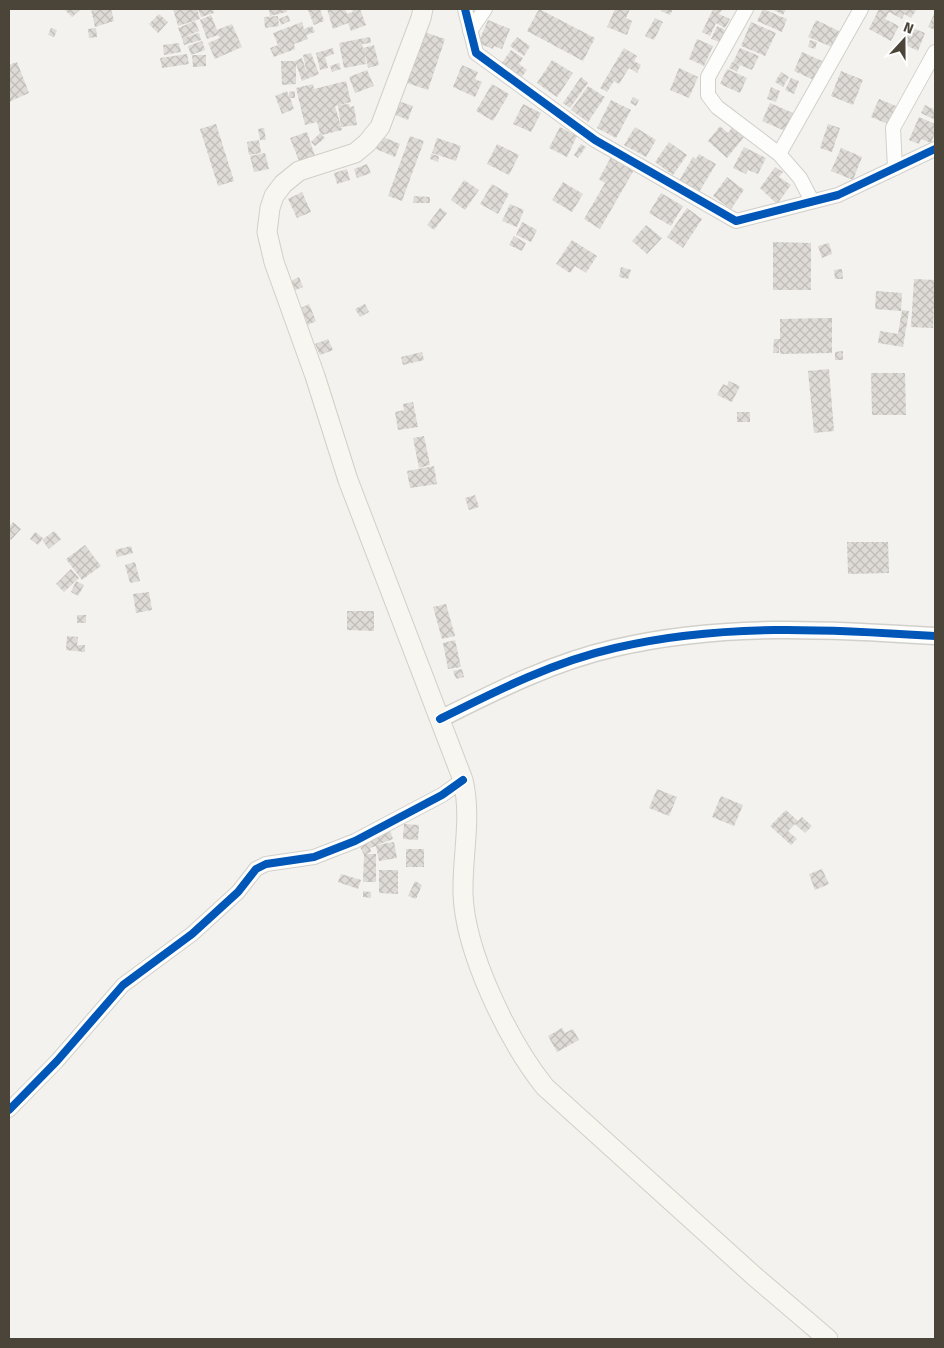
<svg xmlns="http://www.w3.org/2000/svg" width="944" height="1348" viewBox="0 0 944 1348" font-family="'Fira Sans',sans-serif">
	<defs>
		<pattern id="building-cross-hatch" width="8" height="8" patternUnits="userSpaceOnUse" patternTransform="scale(1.25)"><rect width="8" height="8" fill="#dedbd6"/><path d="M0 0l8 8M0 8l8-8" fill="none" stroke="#c0bdb8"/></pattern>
	</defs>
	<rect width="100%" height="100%" fill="#f4f2ee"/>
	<g fill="url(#building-cross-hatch)">
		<path d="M64 9H81L72 17Z"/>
		<path d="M91 9H111L114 21 95 27Z"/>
		<path d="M173 9H197L200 19 178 26Z"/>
		<path d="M198 9H213L214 13 201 17Z"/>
		<path d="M269 9H286L287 12 270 16Z"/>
		<path d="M311 9H320L324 21 314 25 308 10Z"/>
		<path d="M327 9H345L347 14 353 12 352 9H360L366 25 351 31 348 23 333 29Z"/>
		<path d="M539 9 595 38 583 61 527 31Z"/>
		<path d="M615 9H630L626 18 632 21 627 35 607 27Z"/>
		<path d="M662 9H673L670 15 661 11Z"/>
		<path d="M713 9 722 10 719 14 730 19 725 28 716 23 710 36 702 32Z"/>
		<path d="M763 9 787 19 782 32 757 21Z"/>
		<path d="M772 9H786L783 15Z"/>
		<path d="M879 9H917L911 18 904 14 902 19 889 12 885 19 899 26 891 41 869 29Z"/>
		<path d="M935 12V30L928 27Z"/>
		<path d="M159 14 168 22 158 33 149 24Z"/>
		<path d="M211 15 217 30 232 24 242 47 215 59 208 43 220 38 218 35 207 39 200 20Z"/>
		<path d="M288 15 290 21 281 25 279 19Z"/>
		<path d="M278 16 279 26 265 28 264 17Z"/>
		<path d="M655 18 663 22 654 40 645 36Z"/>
		<path d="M488 20 510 29 502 49 494 46 493 49 478 43Z"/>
		<path d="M816 20 839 31 832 47 808 37Z"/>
		<path d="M195 21 199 31 182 38 178 28Z"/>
		<path d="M302 22 304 29 312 26 315 32 306 35 308 39 294 44 295 49 274 57 270 48 278 45 273 33Z"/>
		<path d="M751 22 776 33 765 56 741 46Z"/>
		<path d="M717 26 725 30 720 42 711 39Z"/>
		<path d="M908 26 925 33 918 51 901 43Z"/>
		<path d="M51 28 57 30 54 37 48 35Z"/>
		<path d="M96 28 97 37 89 38 88 29Z"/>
		<path d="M424 32 445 39 428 90 407 83Z"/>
		<path d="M199 33 201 40 184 45 182 38Z"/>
		<path d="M370 37 371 43 362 44 363 48 374 45 379 65 368 68 365 53 366 64 344 68 339 43Z"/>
		<path d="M517 37 530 46 524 56 510 46Z"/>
		<path d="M697 39 713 46 704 66 689 59Z"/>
		<path d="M810 40 817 42 815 49 808 47Z"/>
		<path d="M202 41 205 50 191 55 188 46Z"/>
		<path d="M179 43 181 52 164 55 163 45Z"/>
		<path d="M333 48 334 54 325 57 328 68 320 70 316 53Z"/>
		<path d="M624 48 637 56 634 61 641 65 637 73 629 68 619 84 614 81 607 92 600 88Z"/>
		<path d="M740 48 759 56 752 70 733 62Z"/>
		<path d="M511 50 523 58 519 64 527 70 521 78 499 67Z"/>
		<path d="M802 52 822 61 814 80 794 71Z"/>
		<path d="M311 53 319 74 302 81 296 64V84L282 85 281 61H295L302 58 307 73 303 55Z"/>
		<path d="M187 54 189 64 162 68 160 58Z"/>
		<path d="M192 55H206V66L193 67Z"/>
		<path d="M552 60 573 73 557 97 537 83Z"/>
		<path d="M17 62 29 93 9 102V65Z"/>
		<path d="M732 62 740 65 737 72 729 68Z"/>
		<path d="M339 63 341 69 332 72 330 66Z"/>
		<path d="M462 65 478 72 475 79 482 82 475 97 453 87Z"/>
		<path d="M679 68 698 77 689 98 670 90Z"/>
		<path d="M727 69 747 78 740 93 720 84Z"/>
		<path d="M367 70 374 86 355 93 349 77Z"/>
		<path d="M841 71 863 80 853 105 831 96Z"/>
		<path d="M781 72 789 77 783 87 775 82Z"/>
		<path d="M581 77 588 83 570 108 563 103Z"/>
		<path d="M791 78 799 81 794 94 785 90Z"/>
		<path d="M346 81 351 102 335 106 342 130 322 135 325 138 315 146 311 142 320 133 317 122 305 125 296 88 313 84 314 89Z"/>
		<path d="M492 84 509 94 493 121 476 111Z"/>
		<path d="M588 86 605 97 588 122 571 110Z"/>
		<path d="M771 87 780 91 776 102 767 99Z"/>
		<path d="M287 91 289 97V92L295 91V98H290L294 109 282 114 275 96Z"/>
		<path d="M633 97 639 100 636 106 630 103Z"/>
		<path d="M879 99 896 106 888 124 871 117Z"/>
		<path d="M611 100 631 110 616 138 597 128Z"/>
		<path d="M398 101 413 106 408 120 393 114Z"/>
		<path d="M770 103 793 113 785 131 762 121Z"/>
		<path d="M349 104 350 107 354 106 357 125 341 127 338 105Z"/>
		<path d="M523 104 541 113 531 132 513 124Z"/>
		<path d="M925 105 935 110V120L921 113Z"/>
		<path d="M919 117 935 124V133L931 143 921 139 919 144 909 140Z"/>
		<path d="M216 124 234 181 218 186 200 129Z"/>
		<path d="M828 124 840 128 832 152 820 148Z"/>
		<path d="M720 126 728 133 732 128 744 137 727 158 708 141Z"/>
		<path d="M560 127 577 136 567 157 549 148Z"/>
		<path d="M635 127 656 140 646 157 624 145Z"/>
		<path d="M264 128 266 140H260L258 129Z"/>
		<path d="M307 132 315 156 299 161 290 138Z"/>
		<path d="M381 136 400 144 395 157 376 149Z"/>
		<path d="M410 136 424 141 402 201 388 196Z"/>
		<path d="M437 138 461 146 456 161 432 153Z"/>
		<path d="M259 140 261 153 249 155 247 142Z"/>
		<path d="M669 142 687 155 673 175 655 162Z"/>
		<path d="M497 144 519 155 509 175 487 164Z"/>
		<path d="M581 144 586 147 578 158 574 155Z"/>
		<path d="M744 147 766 158 758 174 748 170 746 174 733 168Z"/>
		<path d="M841 148 862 157 853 180 831 171Z"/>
		<path d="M265 153 269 169 254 172 250 156Z"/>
		<path d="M431 154 439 156 438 162 430 159Z"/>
		<path d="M699 154 716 164 699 192 679 181 693 157 696 159Z"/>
		<path d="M611 157 634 170 600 229 584 219 605 183 599 179Z"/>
		<path d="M367 164 371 173 357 178 354 169Z"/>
		<path d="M775 167 783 172 779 177 791 185 777 204 760 188Z"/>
		<path d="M347 169 350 180 337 184 334 173Z"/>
		<path d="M727 177 744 190 731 209 713 196Z"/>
		<path d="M464 180 479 190 465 210 451 200Z"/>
		<path d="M563 182 583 194 572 212 552 200Z"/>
		<path d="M492 184 509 194 498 214 480 204Z"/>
		<path d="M302 192 311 212 297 218 288 199Z"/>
		<path d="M661 193 683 206 671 226 649 213Z"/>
		<path d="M414 196 430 197V203H413Z"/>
		<path d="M510 204 524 210 517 227 502 221Z"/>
		<path d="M440 208 447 213 434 230 427 225Z"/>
		<path d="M687 208 702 219 683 248 667 237Z"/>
		<path d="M522 222 537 230 531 242 516 235Z"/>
		<path d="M646 225 662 238 647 254 632 241Z"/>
		<path d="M514 236 526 243 522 251 509 245Z"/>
		<path d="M572 240 597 256 586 273 575 266 570 273 556 264Z"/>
		<path d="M773 242 811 243V290H773Z"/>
		<path d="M829 243 832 254 822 258 818 246Z"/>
		<path d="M621 267 631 270 628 279 619 277Z"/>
		<path d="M842 269 843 279H835L834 270Z"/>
		<path d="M299 277 303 287 293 291 289 282Z"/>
		<path d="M914 279 935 280 933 328 911 327Z"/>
		<path d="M876 291 902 293 901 311 875 309Z"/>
		<path d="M309 304 316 321 308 325 301 308Z"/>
		<path d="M365 304 369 312 360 317 355 309Z"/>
		<path d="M902 310 909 311 903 347 878 343 880 331 898 334Z"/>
		<path d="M832 318V353L780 354V340L779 353H773L774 339H780V319Z"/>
		<path d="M328 339 333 350 320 355 315 344Z"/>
		<path d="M843 351V360H835V352Z"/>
		<path d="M422 352 424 360 403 365 401 357Z"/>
		<path d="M829 369 834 431 814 433 808 371Z"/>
		<path d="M871 373H905L906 415H872Z"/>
		<path d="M729 381 740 386 732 402 717 395 723 384 727 386Z"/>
		<path d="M413 402 418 427 398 430 395 412 404 410 403 404Z"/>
		<rect x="737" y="412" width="13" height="10"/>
		<path d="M424 436 430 465 419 468 413 438Z"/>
		<path d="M434 466 437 484 410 488 407 471Z"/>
		<path d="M475 495 479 507 469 510 465 498Z"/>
		<path d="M13 522 21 529 11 540 9 537V527Z"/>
		<path d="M54 531 61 539 49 549 42 540Z"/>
		<path d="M35 532 43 538 38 545 30 539Z"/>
		<path d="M847 542H888L889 573 848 574Z"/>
		<path d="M85 545 101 566 82 580 66 559Z"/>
		<path d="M131 546 133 553 117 557 115 550Z"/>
		<path d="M135 562 140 581 130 583 125 565Z"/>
		<path d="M71 569 79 578 64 592 56 584Z"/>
		<path d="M76 581 84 585 78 596 71 592Z"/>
		<path d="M149 592 152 610 136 613 133 594Z"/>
		<path d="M446 604 455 636 442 639 433 607Z"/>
		<path d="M347 611H374V631L347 630Z"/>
		<rect x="77" y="615" width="9" height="8"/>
		<path d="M67 636 78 637 77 645H85V652L66 650Z"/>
		<path d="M455 640 461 667 448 669 443 643Z"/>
		<path d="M462 669 464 677 456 679 453 671Z"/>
		<path d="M657 789 677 797 669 816 649 808Z"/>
		<path d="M721 796 743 805 734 826 712 817Z"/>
		<path d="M786 810 798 821 802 817 812 826 805 833 795 824 788 831 797 839 791 845 770 826Z"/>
		<path d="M404 824 419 825 418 840 403 839Z"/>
		<path d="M390 830 393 839 377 845 394 842 397 858 379 861 376 846 370 848 371 852 366 854H376V882H363L364 855 359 845Z"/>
		<rect x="406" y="849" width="18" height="18"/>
		<path d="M822 869 829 884 815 890 809 874Z"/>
		<path d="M379 870H398V894L379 893Z"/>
		<path d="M341 874 361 880 358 889 338 882Z"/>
		<path d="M415 881 422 885 416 899 408 896Z"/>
		<path d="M363 891 371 892V898L363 897Z"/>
		<path d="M562 1028 565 1033 573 1029 579 1040 557 1052 548 1036Z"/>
	</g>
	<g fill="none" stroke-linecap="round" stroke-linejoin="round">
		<defs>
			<g id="minor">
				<path d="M465 9 476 53 595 140 736 221 838 195 935 149"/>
				<path d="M746 9 708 77V95L717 107 779 154 800 178 812 201"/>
				<path d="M470 31 485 9"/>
				<path d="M779 154 861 9"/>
				<path d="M895 168 893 128 935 52"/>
				<path d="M9 1110 57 1061 123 985 192 934 238 892 256 869 266 864 314 857 355 841 442 795 463 780"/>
			</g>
			<path id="tertiary" d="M440 719C496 691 553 662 615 648 721 623 828 629 935 636"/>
			<path id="secondary" d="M423 9 421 18 380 127 367 143 355 153 299 171 283 184 274 196 270 208 267 232 274 262 315 376 348 480 463 780C472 818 462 855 463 894 465 953 509 1042 545 1087L753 1275 828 1339"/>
		</defs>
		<use href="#minor" stroke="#d2d0cb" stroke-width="16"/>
		<use href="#tertiary" stroke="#d2d0cb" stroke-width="19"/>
		<use href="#secondary" stroke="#d3cfc5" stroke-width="21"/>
		<use href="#minor" stroke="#fdfdfc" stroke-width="14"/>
		<use href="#tertiary" stroke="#fdfdfc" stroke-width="16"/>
		<use href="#secondary" stroke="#f7f6f1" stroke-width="19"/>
		<defs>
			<g id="cycleway">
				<path d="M465 9 476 53 595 140 736 221 838 195 935 149"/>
				<path d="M440 719C496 691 553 662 615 648 721 623 828 629 935 636"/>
				<path d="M9 1110 57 1061 123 985 192 934 238 892 256 869 266 864 314 857 355 841 442 795 463 780"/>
			</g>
		</defs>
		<use href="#cycleway" stroke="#fff" stroke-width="11"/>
		<use href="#cycleway" stroke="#0057b8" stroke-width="8"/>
	</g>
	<rect width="944" height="1348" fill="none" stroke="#4b4439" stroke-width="20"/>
	<g transform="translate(904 40) rotate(21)" stroke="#ffffff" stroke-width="4" paint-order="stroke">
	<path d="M0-4L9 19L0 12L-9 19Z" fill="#4b4439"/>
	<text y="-8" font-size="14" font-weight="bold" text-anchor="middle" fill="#4b4439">N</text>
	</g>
</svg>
